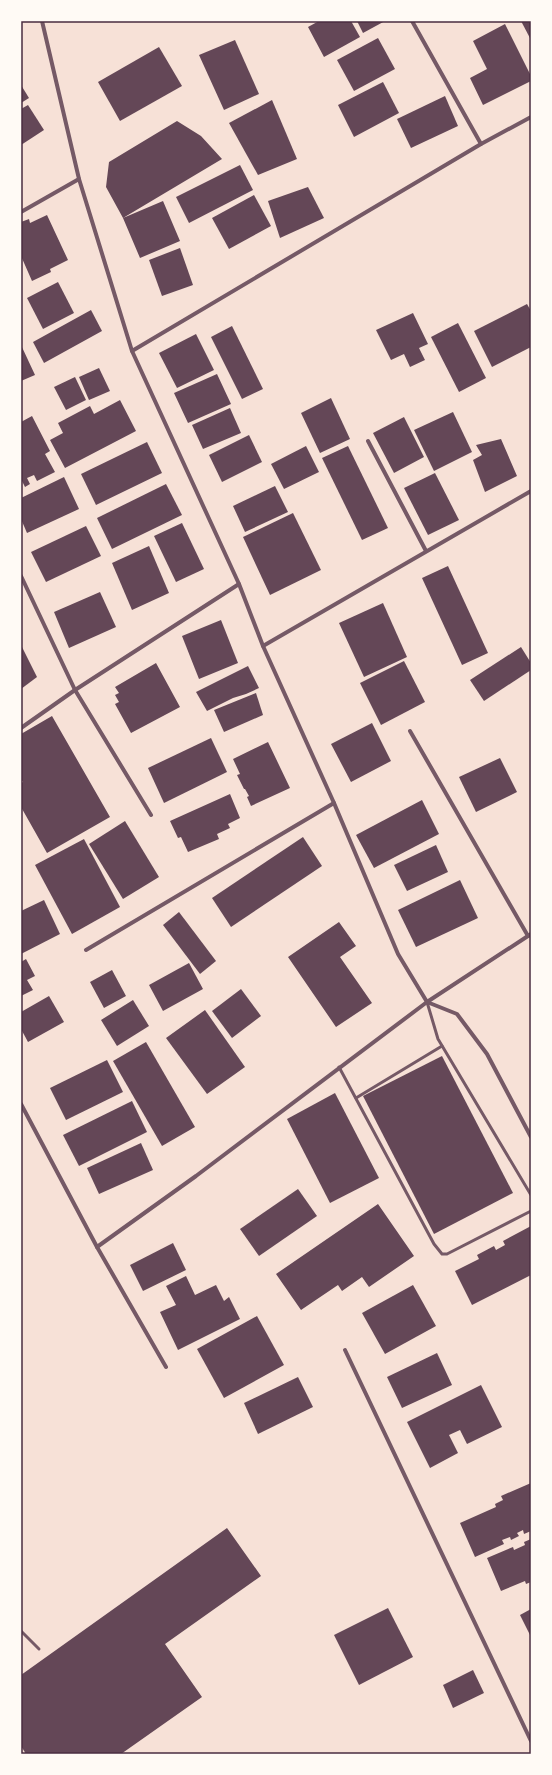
<svg xmlns="http://www.w3.org/2000/svg" width="552" height="1775" viewBox="0 0 552 1775" font-family="Lora,serif">
	<rect width="100%" height="100%" fill="#f7e1d7"/>
	<g fill="#644757">
		<path d="M319 21H351L360 37 324 57 308 27Z"/>
		<path d="M357 21H385L363 33Z"/>
		<path d="M521 21H531V40Z"/>
		<path d="M505 24 531 76V81L483 105 470 78 487 69 473 41Z"/>
		<path d="M378 38 395 69 354 91 337 60Z"/>
		<path d="M235 40 259 94 224 110 199 55Z"/>
		<path d="M159 47 182 86 120 121 98 82Z"/>
		<path d="M383 82 399 113 354 137 338 105Z"/>
		<path d="M21 85 29 98 21 103Z"/>
		<path d="M445 96 458 126 411 148 397 119Z"/>
		<path d="M272 100 297 159 258 175 229 123Z"/>
		<path d="M28 105 44 130 21 145V109Z"/>
		<path d="M177 121 201 136 222 159 123 218 163 201 180 241 140 258 123 218 106 187 109 162Z"/>
		<path d="M240 165 253 190 189 223 176 197Z"/>
		<path d="M308 187 324 218 280 238 268 201Z"/>
		<path d="M254 195 271 226 229 249 212 218Z"/>
		<path d="M47 215 68 260 50 269 51 272 32 281 21 256V222L29 219 30 223Z"/>
		<path d="M180 248 193 285 162 296 149 260Z"/>
		<path d="M58 282 74 313 43 329 27 298Z"/>
		<path d="M527 304 531 311V347L492 367 474 331Z"/>
		<path d="M91 310 102 331 44 363 33 342Z"/>
		<path d="M413 313 428 344 419 348 425 360 410 367 404 354 391 360 376 330Z"/>
		<path d="M458 323 486 378 459 392 431 337Z"/>
		<path d="M232 326 263 389 242 399 211 337Z"/>
		<path d="M196 334 214 370 177 388 159 353Z"/>
		<path d="M21 345 35 375 21 381Z"/>
		<path d="M99 368 110 391 89 400 79 377Z"/>
		<path d="M217 374 231 404 188 423 174 393Z"/>
		<path d="M75 377 86 400 66 410 54 387Z"/>
		<path d="M331 398 350 439 320 453 301 413Z"/>
		<path d="M120 400 136 431 65 468 50 440 63 433 58 423 90 406 94 414Z"/>
		<path d="M230 408 241 433 203 449 192 425Z"/>
		<path d="M453 412 472 452 434 471 414 430Z"/>
		<path d="M32 416 50 451 45 454 55 472 37 481 34 475 27 478 30 484 25 487 21 479V422Z"/>
		<path d="M404 417 424 457 394 473 373 433Z"/>
		<path d="M249 435 262 462 222 482 209 455Z"/>
		<path d="M501 439 517 476 485 492 473 460 482 455 476 445Z"/>
		<path d="M147 442 162 473 96 505 81 474Z"/>
		<path d="M306 446 319 472 284 489 271 464Z"/>
		<path d="M348 446 388 528 362 540 322 458Z"/>
		<path d="M435 473 459 520 428 535 404 488Z"/>
		<path d="M64 477 79 509 27 533 21 519V498Z"/>
		<path d="M166 484 182 515 112 549 97 518Z"/>
		<path d="M275 486 288 512 245 532 233 506Z"/>
		<path d="M293 513 321 570 270 595 243 537Z"/>
		<path d="M182 523 204 569 176 582 154 536Z"/>
		<path d="M86 526 101 556 46 582 31 552Z"/>
		<path d="M149 546 169 593 132 610 112 563Z"/>
		<path d="M448 566 488 653 462 665 422 578Z"/>
		<path d="M100 592 116 627 69 648 54 612Z"/>
		<path d="M383 603 407 657 364 677 339 623Z"/>
		<path d="M221 620 238 663 199 679 182 636Z"/>
		<path d="M21 645 37 677 21 689Z"/>
		<path d="M521 647 531 663V670L484 701 470 680Z"/>
		<path d="M404 661 425 702 381 725 360 683Z"/>
		<path d="M156 663 180 707 131 733 115 704 119 702 115 695 119 693 115 687Z"/>
		<path d="M248 666 259 688 246 694 233 698 207 711 196 692Z"/>
		<path d="M256 693 263 715 224 732 214 710Z"/>
		<path d="M52 716 110 817 47 853 21 807V783L23 782 21 779V734Z"/>
		<path d="M372 723 391 761 351 782 331 744Z"/>
		<path d="M211 738 227 772 164 803 148 768Z"/>
		<path d="M268 742 290 788 251 806 247 797 249 796 245 789H244L237 775 240 774 233 759Z"/>
		<path d="M500 758 517 792 476 812 459 777Z"/>
		<path d="M230 794 240 818 228 824 230 828 217 834 219 839 188 852 181 837 178 838 170 821Z"/>
		<path d="M422 800 439 834 374 868 356 835Z"/>
		<path d="M125 821 159 877 123 899 89 844Z"/>
		<path d="M303 837 322 866 231 927 212 898Z"/>
		<path d="M84 839 120 907 72 934 35 865Z"/>
		<path d="M436 845 448 872 407 891 394 865Z"/>
		<path d="M460 880 478 918 416 947 398 910Z"/>
		<path d="M44 900 60 934 21 954V911Z"/>
		<path d="M179 912 216 961 200 974 163 925Z"/>
		<path d="M339 922 356 946 340 957 372 1003 336 1027 288 957Z"/>
		<path d="M26 959 35 976 27 980 33 990 21 996V962Z"/>
		<path d="M189 963 203 989 163 1011 149 985Z"/>
		<path d="M112 970 126 996 104 1008 90 982Z"/>
		<path d="M241 989 261 1016 232 1038 212 1011Z"/>
		<path d="M49 996 64 1022 28 1042 21 1029V1012Z"/>
		<path d="M133 1000 149 1026 117 1046 101 1020Z"/>
		<path d="M205 1010 245 1067 207 1094 166 1038Z"/>
		<path d="M146 1042 195 1127 162 1146 113 1061Z"/>
		<path d="M442 1056 513 1193 434 1234 363 1096Z"/>
		<path d="M107 1060 123 1092 66 1120 50 1088Z"/>
		<path d="M335 1093 379 1178 330 1203 287 1119Z"/>
		<path d="M132 1101 147 1132 79 1166 63 1135Z"/>
		<path d="M141 1143 153 1170 99 1194 87 1168Z"/>
		<path d="M298 1189 317 1216 259 1256 240 1229Z"/>
		<path d="M378 1204 414 1256 369 1287 362 1277 342 1291 338 1285 301 1310 276 1274Z"/>
		<path d="M531 1226V1275L472 1305 455 1271 479 1259 477 1255 494 1246 496 1250 505 1245 503 1241Z"/>
		<path d="M173 1243 186 1270 143 1291 130 1265Z"/>
		<path d="M186 1276 195 1295 216 1285 224 1301 229 1297 240 1319 178 1350 160 1312 176 1305 166 1286Z"/>
		<path d="M413 1285 436 1326 385 1354 362 1313Z"/>
		<path d="M257 1316 284 1365 224 1398 197 1349Z"/>
		<path d="M437 1353 452 1385 402 1408 387 1377Z"/>
		<path d="M298 1377 313 1407 258 1434 244 1403Z"/>
		<path d="M481 1385 502 1427 467 1444 460 1430 449 1435 458 1453 430 1468 407 1422Z"/>
		<path d="M531 1483V1531L524 1534 523 1530 517 1533 519 1536 511 1540 510 1537 502 1540 504 1544 475 1557 460 1523 496 1507 495 1504 503 1500 501 1496Z"/>
		<path d="M227 1528 261 1576 165 1644 202 1697 121 1754H26L21 1746V1675Z"/>
		<path d="M531 1539V1582L526 1584 525 1581 501 1591 487 1558 513 1547 514 1550 525 1545 524 1542Z"/>
		<path d="M388 1608 413 1657 359 1685 334 1635Z"/>
		<path d="M531 1609V1637L520 1615Z"/>
		<path d="M473 1670 484 1693 453 1708 443 1685Z"/>
	</g>
	<g fill="none" stroke-linecap="round" stroke-linejoin="round">
		<g stroke="#755966" stroke-width="3">
			<path d="M427 1002 438 1039 531 1195"/>
			<path d="M339 1067 434 1244 442 1254H447L531 1211"/>
			<path d="M356 1098 442 1046"/>
			<path d="M21 1631 39 1649"/>
		</g>
		<g stroke="#755966" stroke-width="4">
			<path d="M42 21 79 179 132 351 239 584 263 646 334 803 398 954 427 1002 457 1014 487 1054 531 1137"/>
			<path d="M412 21 481 144"/>
			<path d="M21 212 79 179"/>
			<path d="M132 351 481 144 531 117"/>
			<path d="M368 441 426 551"/>
			<path d="M21 576 75 690 151 815"/>
			<path d="M263 646 531 491"/>
			<path d="M21 728 75 690 239 584"/>
			<path d="M410 731 528 936"/>
			<path d="M86 950 334 803"/>
			<path d="M21 1104 97 1247 166 1367"/>
			<path d="M97 1247 196 1176 427 1002 531 934"/>
			<path d="M345 1350 531 1741"/>
		</g>
	</g>
	<rect width="552" height="1775" fill="none" stroke="#fffaf5" stroke-width="44"/>
	<rect x="22" y="22" width="508" height="1731" fill="none" stroke="#4a2c40" stroke-width="1.5"/>
</svg>
